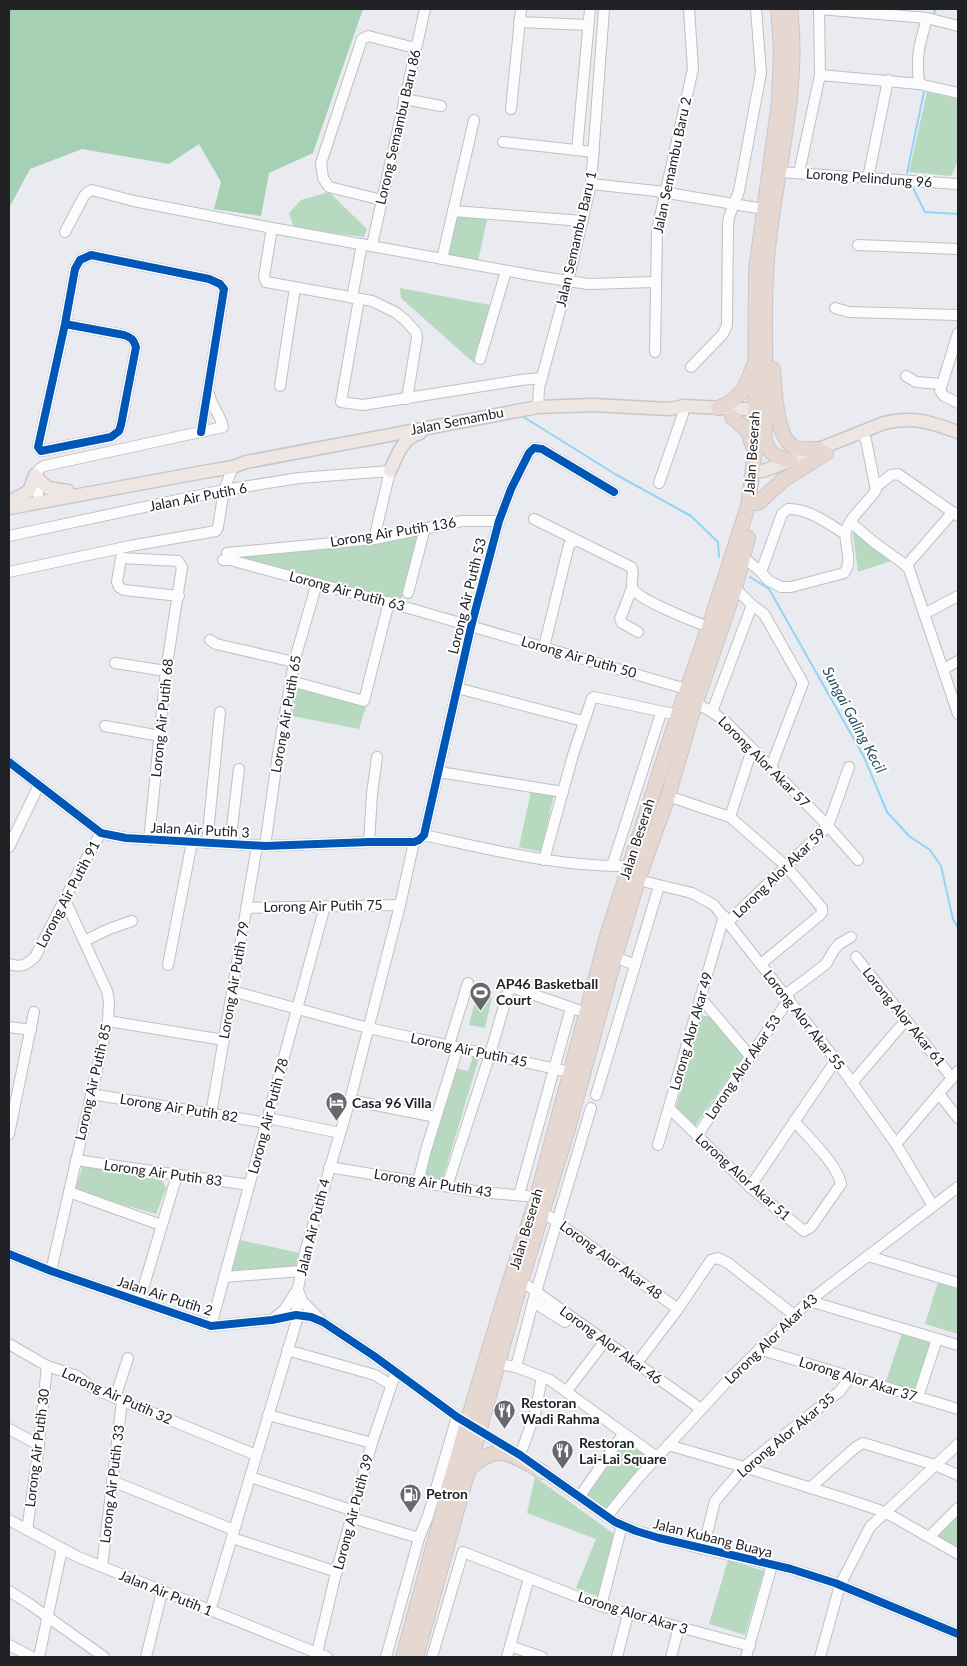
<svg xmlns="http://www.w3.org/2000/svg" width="967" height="1666" viewBox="0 0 967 1666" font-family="Lato,sans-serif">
	<rect width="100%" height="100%" fill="#eaebf1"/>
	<g fill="#b6d9c0">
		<path d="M927 92 958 99V161L951 176 909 172Z"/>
		<path d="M329 192 367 229 364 237 294 228 289 213 301 200Z"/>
		<path d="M455 213 487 220 478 261 445 255Z"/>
		<path d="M400 288 490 305 474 363 401 298Z"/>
		<path d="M852 527 891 561 858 572Z"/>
		<path d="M419 536 401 600 226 557 225 555Z"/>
		<path d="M296 685 366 706 359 729 292 716Z"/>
		<path d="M531 791 554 795 541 852 519 847Z"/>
		<path d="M477 993 492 997 485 1028 469 1025Z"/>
		<path d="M700 1016H710L743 1057 695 1126 676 1107Z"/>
		<path d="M473 1056 479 1058 442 1181 422 1175 455 1068 468 1071Z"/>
		<path d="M83 1165 162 1180 166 1188 156 1214 75 1191Z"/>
		<path d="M240 1240 299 1253 296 1266 230 1272Z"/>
		<path d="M939 1279 958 1285V1334L925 1324Z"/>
		<path d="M902 1333 940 1346 924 1394 886 1381Z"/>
		<path d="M626 1441 648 1456 608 1511 587 1496Z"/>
		<path d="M535 1477 617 1536 601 1598 576 1588 596 1539 527 1513Z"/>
		<path d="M958 1507V1548L932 1533Z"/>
		<path d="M728 1560 764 1571 745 1635 709 1624Z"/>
	</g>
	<path fill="#a6d0b3" d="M9 9H363L313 153 269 173 261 216 214 209 221 182 199 144 169 164 82 149 30 169 9 208Z"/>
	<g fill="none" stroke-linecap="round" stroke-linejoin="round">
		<g stroke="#90d6f4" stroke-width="2">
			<path d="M934 14 935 9"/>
			<path d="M907 173 924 92"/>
			<path d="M912 186 925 212 958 214"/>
			<path d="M522 416 615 474 691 516 718 542 719 557"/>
			<path d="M750 577 769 589 864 757 887 812 909 836 930 850 941 866 953 919 958 928"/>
		</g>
		<defs>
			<g id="minor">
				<path d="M819 9 927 18 958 26"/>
				<path d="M519 22 588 25"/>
				<path d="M820 75 919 84 958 93"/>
				<path d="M919 84C916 54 919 46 927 18"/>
				<path d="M404 99 441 106"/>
				<path d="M511 109 521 9"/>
				<path d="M503 142 594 152"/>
				<path d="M577 150 590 9"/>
				<path d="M779 172 958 184"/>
				<path d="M799 173 820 75 819 9"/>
				<path d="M868 178 888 80"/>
				<path d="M591 184 656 191 764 209"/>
				<path d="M382 200 329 187 323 178 321 163 362 39 368 36 415 48"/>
				<path d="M453 211 583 221"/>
				<path d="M272 228 264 277 266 282 372 301 395 312 405 320 416 332 417 338 407 399"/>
				<path d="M65 232 84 196 88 192 92 190 134 201 272 228 536 276 588 284 656 282"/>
				<path d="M372 245 425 9"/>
				<path d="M858 245 958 249"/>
				<path d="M442 259 474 120"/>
				<path d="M352 298 362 244"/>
				<path d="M359 299 341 402 363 405 521 380 542 378"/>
				<path d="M835 308 849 312 958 315"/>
				<path d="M65 324 124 335C131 337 134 340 136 347L121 425 119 431 111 437 41 451 38 447 65 324 75 269 80 260 91 255 209 279 220 284 224 289 201 432"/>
				<path d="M958 333 940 391 944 396 958 403"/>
				<path d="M655 352 657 230 693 69 689 9"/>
				<path d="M480 359 506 271"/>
				<path d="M691 367 723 334 727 325 728 224 729 217 739 191 761 73 756 9"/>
				<path d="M906 376 916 382 941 384"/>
				<path d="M280 386 295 288"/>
				<path d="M538 407 539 388 568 281 591 184 604 9"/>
				<path d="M659 483 683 414 684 406"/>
				<path d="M876 487 891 475 898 474 958 516"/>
				<path d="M38 495C37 484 31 472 44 466L223 427C220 414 211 406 209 393"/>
				<path d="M534 519 631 567C636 573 629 582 633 589 639 600 695 622 709 627"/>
				<path d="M850 522 875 543 904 564 909 569 958 714"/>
				<path d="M9 536 224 490 299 478 390 471 374 539"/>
				<path d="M227 553 374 539 462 521H499"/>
				<path d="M743 557 761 572 769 581 781 587H791L844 573C854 561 843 544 846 531 849 517 869 502 876 490L866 440 861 432"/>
				<path d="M223 560H230L412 609 686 689"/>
				<path d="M906 566 953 512"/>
				<path d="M9 572 130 546 216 531 218 527 224 490 233 467"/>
				<path d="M761 572 782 514 788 509C808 508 829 524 845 534"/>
				<path d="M632 588 620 619 622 623 638 632"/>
				<path d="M735 588 752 605 764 614 803 683 771 767"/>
				<path d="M408 593 425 528"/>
				<path d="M924 614 958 596"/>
				<path d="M210 640 216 644 294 662"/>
				<path d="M544 647 569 545 575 541"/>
				<path d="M115 663 166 671"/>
				<path d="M944 669 958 661"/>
				<path d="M291 681 364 701 389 602"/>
				<path d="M457 688 583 721"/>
				<path d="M696 703 712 712 726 722 828 826 858 860"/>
				<path d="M712 712 752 605"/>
				<path d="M105 726 160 736"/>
				<path d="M9 762 101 833 126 838 265 846 369 842H414L419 840 424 835 471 627 499 521 511 489 529 453 534 448 542 449 614 492"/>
				<path d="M439 772 563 792"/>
				<path d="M668 796 730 817 786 866 822 908V912L820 915 761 964"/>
				<path d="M730 817 752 749"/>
				<path d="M424 835C492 850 559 867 629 866"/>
				<path d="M149 840 166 671 182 567 178 561 121 558 117 582 119 587 124 590 179 596"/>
				<path d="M369 842 372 794 377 757"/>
				<path d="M207 843 220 712"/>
				<path d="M230 844 239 769"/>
				<path d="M265 846 278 754 294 662 317 583"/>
				<path d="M9 847 39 785"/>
				<path d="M544 860 573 755 592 698 594 697 678 715"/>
				<path d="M612 866 661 713"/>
				<path d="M638 880 692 893 714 905 836 1060 896 1144 933 1206"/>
				<path d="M246 908 400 905"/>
				<path d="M728 922 828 826 849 767"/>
				<path d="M84 941 109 929 132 921"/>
				<path d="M615 957 635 965"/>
				<path d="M856 957 952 1078"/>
				<path d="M9 964C21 968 26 965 35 957L78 873 101 833"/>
				<path d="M168 965 192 842"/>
				<path d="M232 991 368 1028 570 1072"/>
				<path d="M785 995 826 964 834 950 839 944 851 937"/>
				<path d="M700 997 750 1056"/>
				<path d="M108 1021 224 1040"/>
				<path d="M9 1027 31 1030"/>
				<path d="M449 1045 468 983"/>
				<path d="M852 1083 906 1020"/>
				<path d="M91 1094 267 1123"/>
				<path d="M939 1094 958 1118"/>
				<path d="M596 1095 659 886"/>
				<path d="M350 1100 436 1117"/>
				<path d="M669 1108 750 1187 804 1231 811 1227 841 1184C837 1164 808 1137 794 1121"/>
				<path d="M211 1114 257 846"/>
				<path d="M268 1118 340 1133"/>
				<path d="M9 1134 34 1012"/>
				<path d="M697 1136 789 999"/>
				<path d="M896 1144 958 1071"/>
				<path d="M658 1145 724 916"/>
				<path d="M76 1160 249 1185"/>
				<path d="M329 1167 480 1192 537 1197"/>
				<path d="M418 1182 426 1150 458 1047"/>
				<path d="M447 1186 490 1054 509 989 514 988 587 1013"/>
				<path d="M750 1187 836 1060"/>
				<path d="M69 1192 161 1225"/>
				<path d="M519 1195 571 1008"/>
				<path d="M543 1212 678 1309"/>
				<path d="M9 1254 51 1271 211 1326 272 1320 296 1315 311 1317 323 1322 374 1356 457 1417 518 1454"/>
				<path d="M868 1256 958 1283"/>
				<path d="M51 1271 108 1021 109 1001 107 991 65 900"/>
				<path d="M224 1277 301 1271"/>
				<path d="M521 1281 701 1409"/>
				<path d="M298 1290 302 1301 321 1320"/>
				<path d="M809 1301 958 1345"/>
				<path d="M139 1302 177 1175"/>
				<path d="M533 1302 565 1322"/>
				<path d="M273 1319 284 1310 297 1290"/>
				<path d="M211 1326 325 906"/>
				<path d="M9 1344 47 1366 77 1376 94 1389 256 1455"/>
				<path d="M759 1349 958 1409"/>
				<path d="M287 1350 375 1375 391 1385"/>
				<path d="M637 1363 678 1309 711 1260 718 1258 728 1263 794 1315"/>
				<path d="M498 1364 516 1367 550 1380 657 1457"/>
				<path d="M516 1367 533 1302 591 1108"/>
				<path d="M566 1392 605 1341"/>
				<path d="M918 1397 937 1339"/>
				<path d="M115 1398 128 1358"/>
				<path d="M268 1415 372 1443"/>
				<path d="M9 1429 39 1445"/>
				<path d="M668 1445 744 1467 846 1499 879 1510 894 1517 958 1554"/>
				<path d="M520 1455 535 1414 542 1377"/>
				<path d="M538 1468 615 1522 636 1531 703 1549 791 1569 835 1583 958 1634"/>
				<path d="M250 1477 354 1511"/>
				<path d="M112 1481 234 1530"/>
				<path d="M810 1488 856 1447 863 1443 935 1465 958 1475"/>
				<path d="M580 1496 623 1434"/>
				<path d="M607 1516 639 1477 732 1376 809 1301 958 1187"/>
				<path d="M352 1518 419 1538"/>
				<path d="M9 1520 78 1557 327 1657"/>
				<path d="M27 1530 38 1453 47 1366"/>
				<path d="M929 1537 958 1508"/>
				<path d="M232 1538 337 1572"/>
				<path d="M703 1549 715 1501 744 1467 840 1391 850 1377"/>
				<path d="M102 1567 122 1401"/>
				<path d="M9 1591 31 1605 104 1657"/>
				<path d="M601 1606 622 1525"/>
				<path d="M210 1611 296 1323 298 1289 305 1252 350 1100 400 905 414 842"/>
				<path d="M9 1645 32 1657"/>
				<path d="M510 1646 542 1657"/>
				<path d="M39 1657 62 1549"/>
				<path d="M146 1657 162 1592"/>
				<path d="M316 1657 337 1569 372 1443 396 1372"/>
				<path d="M386 1657 419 1538 428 1516 457 1417"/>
				<path d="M432 1657 463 1552 601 1606 750 1646"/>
				<path d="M507 1657 529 1578"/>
				<path d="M617 1657 628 1614"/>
				<path d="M671 1657 679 1627"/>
				<path d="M746 1657 772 1565"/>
				<path d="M820 1657 840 1585 870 1527 958 1444"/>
			</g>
			<g id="major">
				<path d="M390 471C397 456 402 438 420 433"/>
				<path d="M753 471H762L774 467 884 423C914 416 930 422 958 432"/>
				<path d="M36 477 48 488 68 491"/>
				<path d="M9 502 29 491 35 475"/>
				<path d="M9 508 198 473 233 467 246 462 538 407 593 405 669 409 684 406 765 410"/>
			</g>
			<g id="highway">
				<path d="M773 369C775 388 775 437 794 447 800 450 810 449 818 449"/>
				<path d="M718 408C740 400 746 388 753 367"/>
				<path d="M732 417 747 430 753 446"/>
				<path d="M764 439C769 454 777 458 791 461"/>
				<path d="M764 444C768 375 761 307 769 239 778 162 800 86 790 9"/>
				<path d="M758 503 783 480 826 453"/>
				<path d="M470 1468C499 1440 514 1457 543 1472"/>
				<path d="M403 1657 467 1423 507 1290 537 1197 607 936 678 715 709 627 748 506 755 451 756 270 779 102 781 49 778 9"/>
				<path d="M416 1657 521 1281 568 1129 615 957 638 880 668 796 691 717 735 588 748 538"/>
			</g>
		</defs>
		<use href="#minor" stroke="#bfc0c4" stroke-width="12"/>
		<use href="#major" stroke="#c7c7cb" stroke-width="15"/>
		<use href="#highway" stroke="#c7c7cb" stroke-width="16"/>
		<use href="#minor" stroke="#fcfcfd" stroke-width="10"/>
		<use href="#major" stroke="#eee6e3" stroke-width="12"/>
		<use href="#highway" stroke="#e6d7d1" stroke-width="14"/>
		<defs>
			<g id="cycleway">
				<path d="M65 324 124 335C131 337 134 340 136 347L121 425 119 431 111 437 41 451 38 447 65 324 75 269 80 260 91 255 209 279 220 284 224 289 201 432"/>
				<path d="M9 762 101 833 126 838 265 846 369 842H414L419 840 424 835 471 627 499 521 511 489 529 453 534 448 542 449 614 492"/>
				<path d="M9 1254 51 1271 211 1326 272 1320 296 1315 311 1317 323 1322 374 1356 457 1417 520 1455 615 1522 636 1531 659 1538 791 1569 835 1583 958 1634"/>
			</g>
		</defs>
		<use href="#cycleway" stroke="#fff" stroke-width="11"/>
		<use href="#cycleway" stroke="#0057b8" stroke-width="8"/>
	</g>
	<defs>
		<symbol id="stadium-pin" viewBox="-11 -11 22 30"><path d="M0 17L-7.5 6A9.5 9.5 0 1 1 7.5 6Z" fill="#67686d" stroke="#fff"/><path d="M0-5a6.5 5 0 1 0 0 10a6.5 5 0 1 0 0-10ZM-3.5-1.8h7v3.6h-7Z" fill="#fff"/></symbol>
		<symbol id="hotel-pin" viewBox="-11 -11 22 30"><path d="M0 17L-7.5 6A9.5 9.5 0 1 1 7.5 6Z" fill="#67686d" stroke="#fff"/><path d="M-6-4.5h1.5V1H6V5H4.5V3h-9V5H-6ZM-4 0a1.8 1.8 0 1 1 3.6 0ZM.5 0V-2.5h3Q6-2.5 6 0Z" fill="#fff"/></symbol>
		<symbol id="restaurant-pin" viewBox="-11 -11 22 30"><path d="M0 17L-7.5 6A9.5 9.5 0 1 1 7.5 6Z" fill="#67686d" stroke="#fff"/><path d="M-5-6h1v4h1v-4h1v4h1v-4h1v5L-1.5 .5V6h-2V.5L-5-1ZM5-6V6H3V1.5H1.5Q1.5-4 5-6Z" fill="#fff"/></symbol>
		<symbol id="fuel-pin" viewBox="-11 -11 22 30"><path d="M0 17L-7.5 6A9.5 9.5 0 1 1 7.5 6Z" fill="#67686d" stroke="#fff"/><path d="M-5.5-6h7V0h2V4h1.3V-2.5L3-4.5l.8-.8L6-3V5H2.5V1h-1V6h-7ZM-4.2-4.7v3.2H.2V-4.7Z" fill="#fff"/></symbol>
	</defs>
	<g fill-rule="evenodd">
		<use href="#stadium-pin" x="468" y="980" width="25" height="34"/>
		<use href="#hotel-pin" x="324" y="1090" width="25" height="34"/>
		<use href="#restaurant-pin" x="492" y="1398" width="25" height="34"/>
		<use href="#restaurant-pin" x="550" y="1438" width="25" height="34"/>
		<use href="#fuel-pin" x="398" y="1482" width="25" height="34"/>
	</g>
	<g text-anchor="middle" stroke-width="4" stroke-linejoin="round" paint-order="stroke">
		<g font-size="14" fill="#212226" stroke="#fff">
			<text transform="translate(398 127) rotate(-77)" y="5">Lorong Semambu Baru 86</text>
			<text transform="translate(672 165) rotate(-78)" y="5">Jalan Semambu Baru 2</text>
			<text transform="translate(869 178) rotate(4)" y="5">Lorong Pelindung 96</text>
			<text transform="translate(576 239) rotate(-77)" y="5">Jalan Semambu Baru 1</text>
			<text transform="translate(457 421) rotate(-11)" y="5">Jalan Semambu</text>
			<text transform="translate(752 453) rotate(-86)" y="5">Jalan Beserah</text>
			<text transform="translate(198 497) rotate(-11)" y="5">Jalan Air Putih 6</text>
			<text transform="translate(393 532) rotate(-9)" y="5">Lorong Air Putih 136</text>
			<text transform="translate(347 591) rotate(15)" y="5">Lorong Air Putih 63</text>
			<text transform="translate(467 596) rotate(-76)" y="5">Lorong Air Putih 53</text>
			<text transform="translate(579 657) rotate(16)" y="5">Lorong Air Putih 50</text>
			<text transform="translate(286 714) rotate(-80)" y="5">Lorong Air Putih 65</text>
			<text transform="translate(162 718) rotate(-84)" y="5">Lorong Air Putih 68</text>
			<text transform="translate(764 762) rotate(45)" y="5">Lorong Alor Akar 57</text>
			<text transform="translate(200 830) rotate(3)" y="5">Jalan Air Putih 3</text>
			<text transform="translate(637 839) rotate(-72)" y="5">Jalan Beserah</text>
			<text transform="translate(779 873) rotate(-44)" y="5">Lorong Alor Akar 59</text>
			<text transform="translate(68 894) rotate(-62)" y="5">Lorong Air Putih 91</text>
			<text transform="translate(323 906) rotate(-1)" y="5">Lorong Air Putih 75</text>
			<text transform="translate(234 980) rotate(-80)" y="5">Lorong Air Putih 79</text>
			<text transform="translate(904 1017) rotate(51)" y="5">Lorong Alor Akar 61</text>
			<text transform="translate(804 1020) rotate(52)" y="5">Lorong Alor Akar 55</text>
			<text transform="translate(691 1031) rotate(-74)" y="5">Lorong Alor Akar 49</text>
			<text transform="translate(469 1050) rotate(12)" y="5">Lorong Air Putih 45</text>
			<text transform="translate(743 1067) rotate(-56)" y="5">Lorong Alor Akar 53</text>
			<text transform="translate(93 1082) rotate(-77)" y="5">Lorong Air Putih 85</text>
			<text transform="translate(179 1108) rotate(9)" y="5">Lorong Air Putih 82</text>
			<text transform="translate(268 1116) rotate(-75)" y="5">Lorong Air Putih 78</text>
			<text transform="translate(163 1173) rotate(8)" y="5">Lorong Air Putih 83</text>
			<text transform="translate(743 1177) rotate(42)" y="5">Lorong Alor Akar 51</text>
			<text transform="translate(433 1183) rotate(9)" y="5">Lorong Air Putih 43</text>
			<text transform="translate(313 1227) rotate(-76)" y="5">Jalan Air Putih 4</text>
			<text transform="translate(526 1229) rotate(-73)" y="5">Jalan Beserah</text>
			<text transform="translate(611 1260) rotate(36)" y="5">Lorong Alor Akar 48</text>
			<text transform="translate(165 1296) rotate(18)" y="5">Jalan Air Putih 2</text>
			<text transform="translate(771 1339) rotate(-44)" y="5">Lorong Alor Akar 43</text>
			<text transform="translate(611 1345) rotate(36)" y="5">Lorong Alor Akar 46</text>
			<text transform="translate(858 1379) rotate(17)" y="5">Lorong Alor Akar 37</text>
			<text transform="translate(117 1396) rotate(24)" y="5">Lorong Air Putih 32</text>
			<text transform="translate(786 1435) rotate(-40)" y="5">Lorong Alor Akar 35</text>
			<text transform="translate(37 1448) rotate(-83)" y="5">Lorong Air Putih 30</text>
			<text transform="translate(112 1484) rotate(-83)" y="5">Lorong Air Putih 33</text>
			<text transform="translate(353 1512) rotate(-75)" y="5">Lorong Air Putih 39</text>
			<text transform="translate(713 1538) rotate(14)" y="5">Jalan Kubang Buaya</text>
			<text transform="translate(166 1593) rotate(22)" y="5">Jalan Air Putih 1</text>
			<text transform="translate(633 1613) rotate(17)" y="5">Lorong Alor Akar 3</text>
		</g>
		<g font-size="14" font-weight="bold" fill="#212226" stroke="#fff" text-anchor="start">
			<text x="496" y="989">AP46 Basketball<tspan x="496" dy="16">Court</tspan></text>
			<text x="352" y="1108">Casa 96 Villa</text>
			<text x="521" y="1408">Restoran<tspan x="521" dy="16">Wadi Rahma</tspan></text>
			<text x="579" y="1448">Restoran<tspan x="579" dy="16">Lai-Lai Square</tspan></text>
			<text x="426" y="1499">Petron</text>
		</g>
		<g font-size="15" font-style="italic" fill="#265163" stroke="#fff">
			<text transform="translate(854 720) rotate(62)" y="5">Sungai Galing Kecil</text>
		</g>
	</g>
	<rect width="967" height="1666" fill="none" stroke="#212226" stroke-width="20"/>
</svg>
